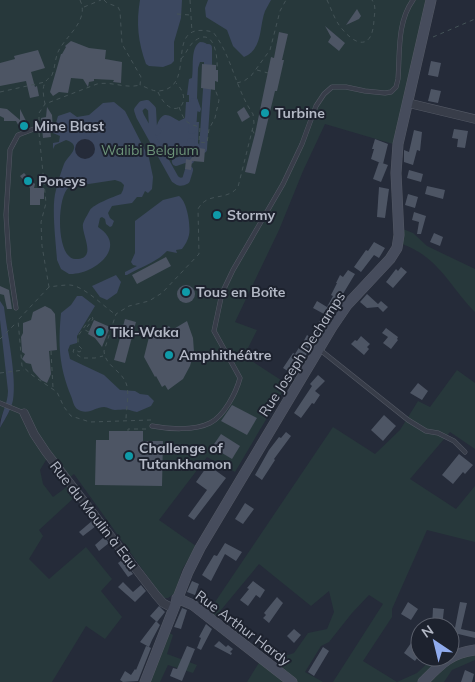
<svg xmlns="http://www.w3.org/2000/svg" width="475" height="682" viewBox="0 0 475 682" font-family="Mulish,sans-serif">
	<rect width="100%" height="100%" fill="#252b39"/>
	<g fill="#27383b">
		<path d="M0 0H427L393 144 325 124 303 171 279 230 235 322 257 330 244 356 287 384 235 472 207 457 159 520 196 546 182 570 175 593 168 598H163L74 474 70 477 51 456 46 460 40 470 43 484 53 497 68 486 77 495 39 530 43 536 29 559 49 579 86 547 112 579 101 591 122 617 105 639 86 626 52 682H0V428L10 410 5 408 0 420Z"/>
		<path d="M403 229 413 233 427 246 475 269V312C450 287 439 257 402 244Z"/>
		<path d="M457 370 475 383V449L450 432 410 479 456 509 475 486V542L427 530 392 609V617L363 661 397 682 417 673 434 657H447L419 682H333L383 604 369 595 352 613 329 642 321 646 305 672 323 682H295L276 667 282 657 294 653 308 633 327 629 334 612 329 591 311 606 259 564 216 616 209 611 333 427 375 454 400 430 418 401 430 407Z"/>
		<path d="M168 632 173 635 167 654 197 665 193 673 168 665 160 682H148Z"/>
		<path d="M475 652V660L452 670 444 682H426L447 661Z"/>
		<path d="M260 661 288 682H247Z"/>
	</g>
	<g fill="#3c4860" fill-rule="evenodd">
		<path d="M140 0H182L181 18 174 42V61L171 64 163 67 149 66 146 64C138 42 136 23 140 0Z"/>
		<path d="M208 0H271C269 4 267 7 265 11 259 27 263 49 244 57L233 46 227 30 206 17 205 8Z"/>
		<path d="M200 42C209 42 213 49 210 58H207L206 62H200L198 68 197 98 201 109 200 112 192 110 190 122H199L198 143 200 146 199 149 167 156 161 153 158 155 157 153 162 150 161 146 148 128 152 122 154 125H157C163 110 168 115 179 121L185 118 186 102H189V95H187L189 79 192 78C194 67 190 48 200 42Z"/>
		<path d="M114 102 125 111 149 158 153 177 152 189 148 193 145 191 142 197H137L132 203 112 206 108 213 110 218 114 221 112 226 110 227 106 224 105 219 102 217 100 218 98 227C129 247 94 275 69 274L61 269 57 260C56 243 51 206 56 190 58 181 61 172 64 164 67 156 84 146 66 140L55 145 53 149V143L59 142 60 136 53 133V128L55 126 58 116 70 112 77 117 89 115 103 103ZM115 180 121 182 124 185 123 190 121 194C113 197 94 204 90 210 88 214 84 220 83 224 81 234 98 259 76 259 56 260 56 197 69 187Z"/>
		<path d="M179 196C187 201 191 226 189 235 188 240 185 245 182 249L176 250 177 253 167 251C156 263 140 267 127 275H125V272L137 266 133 265 131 262 135 253V221L163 200Z"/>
		<path d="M116 275 121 282 117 293 107 300 100 297 92 286Z"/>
		<path d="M77 296H82L95 306 77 336V343L70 345 68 350 70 359 104 375 120 390 135 391 140 394 148 395 154 401 151 406 137 412C126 409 128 409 115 410 111 410 108 407 104 407 96 407 90 414 81 411 73 408 74 403 71 396 59 366 58 345 61 313L71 305Z"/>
		<path d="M0 301 4 307C7 332 17 377 13 400 11 410 5 419 0 428 0 415 8 404 8 391L0 320Z"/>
	</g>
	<circle fill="#252b39" cx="85" cy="149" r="10"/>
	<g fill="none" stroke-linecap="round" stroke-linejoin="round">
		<g stroke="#3c4860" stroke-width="8">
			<path d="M208 64V48"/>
			<path d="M192 130 194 102"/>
			<path d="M157 131 153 128 152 109 147 104 142 105 138 110 140 116 175 179C179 182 181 183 186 180L189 170"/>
			<path d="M203 149 207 89"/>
			<path d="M190 160 191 142"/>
			<path d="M176 162 193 156"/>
		</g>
	</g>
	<g fill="#4d5564">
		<path d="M357 9 361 16 359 19 346 25Z"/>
		<path d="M325 26 345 43 339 51 328 42 331 37Z"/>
		<path d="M279 32 288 34 282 60H284L277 91H275L255 174 245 172 255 134 271 57 274 58Z"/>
		<path d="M71 41 89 48 106 50 105 59 122 62 121 83 113 82 114 80 94 79V81L89 82 88 87 83 79 71 78 68 93 59 92 53 96 50 92 61 54H62L66 47 65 46Z"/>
		<path d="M38 50 45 68 31 72 35 87 37 86 39 96 30 98 26 81 0 86V63L15 59 14 56Z"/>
		<path d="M431 61 441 63 438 77 428 75Z"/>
		<path d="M202 64 216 65V70H218V82L215 81V90L201 88Z"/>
		<path d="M431 89 441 91 438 103 428 101Z"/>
		<path d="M47 107 52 115 53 129H50L51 137 43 138 41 118 46 117Z"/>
		<path d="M244 107 250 117 242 122 237 112Z"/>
		<path d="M0 108 7 109 20 120V109L29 127 21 130 16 121H4V118L0 116Z"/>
		<path d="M454 129 468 131 465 148 457 147 458 139 452 138Z"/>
		<path d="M414 130 422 132 420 151 417 150 413 165 404 162V150L409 152Z"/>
		<path d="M375 139 388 144 383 164 371 159 374 149H372Z"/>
		<path d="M199 148 205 149 204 162 192 161 191 170 185 169 186 159 190 160Z"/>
		<path d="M379 162 388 165 381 182 373 179Z"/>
		<path d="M409 170 423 174 421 182 407 178Z"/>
		<path d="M24 173 35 184 34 188H44V199H40V205H30V188L20 176Z"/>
		<path d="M427 186 445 190 443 199 425 194Z"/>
		<path d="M379 187 389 189 385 218 377 217Z"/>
		<path d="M408 194 418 197 415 208 405 205Z"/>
		<path d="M414 212 426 216 421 234H417L419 222 412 220Z"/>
		<path d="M434 233 443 237 440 246 430 242Z"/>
		<path d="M374 242 385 248 379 258 374 255 361 272 354 267 366 250 368 251Z"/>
		<path d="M166 257 171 266 137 284 132 275Z"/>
		<path d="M401 267 407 272 393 288 386 282 396 269 398 271Z"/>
		<path d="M348 270 355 274 294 375 283 368 293 353 295 354 300 346H301L307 335 310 337 324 314 313 308 317 301 327 307 333 296 331 295 337 283H336L340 275 343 277Z"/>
		<circle cx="186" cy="294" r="9"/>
		<path d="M0 286 9 290 12 309H7L4 295 0 294Z"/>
		<path d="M367 294 378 304 381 301 388 307 383 312 378 307 367 308 360 302Z"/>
		<path d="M45 306 51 309 55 314 57 350 49 351 51 374 47 383 41 380 33 371 31 364 26 363 22 359 25 354 22 352 21 337 23 333V323L31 320 33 312Z"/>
		<path d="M125 319 136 322 125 363 114 360Z"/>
		<path d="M94 320 110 327 102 347 95 338 88 334Z"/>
		<path d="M187 321 193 338 194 352 190 366 183 379 168 390 165 385 162 387 156 376 155 377 144 357 149 337 169 326 172 330Z"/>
		<path d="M386 328 398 337 397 339 398 340 391 349 383 343 388 337 382 333Z"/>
		<path d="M361 336 370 344 367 347 369 349 364 355 351 344 355 340 357 341Z"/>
		<path d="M318 375 325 381 315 391 320 395 314 404 312 403 301 418 294 413 312 386 310 384Z"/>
		<path d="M418 383 428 391 422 400 410 393Z"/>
		<path d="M232 405 257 418 247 435 221 421Z"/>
		<path d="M384 415 396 426 383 441 371 430Z"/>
		<path d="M109 431H143V441H163L162 486 95 485 96 440H109Z"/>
		<path d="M286 432 291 436 274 459 275 460 262 480 255 475 269 450 279 437 281 438Z"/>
		<path d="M221 434 240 446 232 459 212 447Z"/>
		<path d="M459 454 473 465 465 474 463 472 453 484 442 475Z"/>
		<path d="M208 465 226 478 194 520 188 516 207 490 196 482Z"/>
		<path d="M245 503 254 509 243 524 235 519Z"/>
		<path d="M92 521 96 526 83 536 79 532Z"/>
		<path d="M104 537 109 543 99 551 95 545Z"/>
		<path d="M225 543 242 552 236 561 225 554 211 581 202 575 214 555 217 556Z"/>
		<path d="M122 560 133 574 128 577 118 563Z"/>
		<path d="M192 581 199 584 195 595 187 592Z"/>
		<path d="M253 581 265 590 260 598 256 595 248 606 240 600 249 589 247 588Z"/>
		<path d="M123 582 133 592 141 585 146 591 135 602 118 587Z"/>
		<path d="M277 597 283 603 269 623 263 618 266 615 264 613Z"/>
		<path d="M408 602 418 609 411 620 401 614Z"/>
		<path d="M460 602 467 603 461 629 475 632V638L454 633Z"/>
		<path d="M159 606 165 612 157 622 150 616Z"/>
		<path d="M182 608 187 610 181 629 174 627Z"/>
		<path d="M433 608 444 609 442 627H432Z"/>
		<path d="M156 621 160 625 152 640 149 647 151 648 138 681 123 682 120 680 125 671 131 675 135 669 136 670 146 646 149 647 140 642Z"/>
		<path d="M206 624 212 629 201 650 197 648 201 638 199 637Z"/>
		<path d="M294 629 301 635 294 643 287 636Z"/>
		<path d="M416 636 420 640V654L415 661 404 653Z"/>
		<path d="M219 641 226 647 228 645 233 649 230 652 232 653 231 655 214 646Z"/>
		<path d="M187 646 195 649 182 681 170 676 173 668 177 669Z"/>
		<path d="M323 647 329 651 314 676 308 672Z"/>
		<path d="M465 670 474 674 472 682H461Z"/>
	</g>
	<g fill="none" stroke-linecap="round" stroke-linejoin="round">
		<defs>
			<g id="lane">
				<path d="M16 308 9 262 6 215 10 150 18 135 39 127"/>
				<path d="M319 349 408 420 426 431 438 433 454 441 465 452"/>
				<path d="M0 403 24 413"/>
				<path d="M152 426C168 429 194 431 210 423 224 416 236 393 240 378L214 331 222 293 233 270 283 184 302 144 316 106 324 94 332 87H346L365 91 385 93 391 92 396 87 398 79C400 52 397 22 413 0"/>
			</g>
			<g id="street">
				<path d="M408 103 475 119"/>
				<path d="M24 413 34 434 46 452 156 595 163 603 174 609"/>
			</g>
			<g id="secondary">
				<path d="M177 598 193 605 292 682"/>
				<path d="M145 682 188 572 200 548 332 327 347 305 390 259 397 248 399 235 396 173 398 144 431 0"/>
				<path d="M423 682C440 665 450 653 475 650"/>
			</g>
		</defs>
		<use href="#lane" stroke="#535864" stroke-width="5"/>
		<use href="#street" stroke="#535864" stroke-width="9"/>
		<use href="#secondary" stroke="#535864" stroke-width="11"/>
		<g stroke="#445357" stroke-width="1" stroke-dasharray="4 4" stroke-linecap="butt">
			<path d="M80 0C90 21 65 36 58 52 55 59 55 68 52 75 49 80 49 77 46 81 41 88 44 97 45 104L97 84C111 81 126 89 140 85"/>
			<path d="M104 0 107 3 118 7 120 11 122 44 141 77 140 85C146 87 154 92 159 91 200 87 160 19 213 32 232 56 235 88 253 114L254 123 238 187C226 202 208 191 198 209L199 254 162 293 149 301 129 306 116 314 104 351C105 366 121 370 126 383 130 393 126 409 126 420"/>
			<path d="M190 0 192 32"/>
			<path d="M327 0C331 8 334 18 339 25 355 47 373 51 374 19 375 11 376 6 372 0"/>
			<path d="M84 7 101 0"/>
			<path d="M177 14 190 15"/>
			<path d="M433 37 475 19"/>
			<path d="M181 59C187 53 189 44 196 40 215 27 218 59 217 70"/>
			<path d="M257 70 268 73"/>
			<path d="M237 83 244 81 251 76 270 50 280 11 286 0"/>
			<path d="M0 92 45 82"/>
			<path d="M158 92C172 124 196 103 176 83"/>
			<path d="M179 107C184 120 186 124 200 127L199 142 207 143 209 129 215 118 219 100 215 89"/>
			<path d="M39 121V113L45 104"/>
			<path d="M252 130 254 133V135"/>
			<path d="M39 133 46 203 41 222 42 246 49 287C56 286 63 285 70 285 84 286 103 306 115 314"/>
			<path d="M49 287 18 320 22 366 32 375 57 392 64 407 71 416 90 422 151 420"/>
			<path d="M89 332 85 330 93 319 92 316 78 336V345L83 350 79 352 74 349 73 352 82 358H95L103 356"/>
			<path d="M0 339 17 322"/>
			<path d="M51 351 53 388"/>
			<path d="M0 373 24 370"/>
			<path d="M128 431V429H148"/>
		</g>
		<use href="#lane" stroke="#383d49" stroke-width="4"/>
		<use href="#street" stroke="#383d49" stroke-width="8"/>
		<use href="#secondary" stroke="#464c5c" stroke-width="10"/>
	</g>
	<g fill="#0f9aa8" stroke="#1d222e" stroke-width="2">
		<circle cx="265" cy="113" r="5"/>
		<circle cx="24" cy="126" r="5"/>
		<circle cx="28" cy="181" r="5"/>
		<circle cx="217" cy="215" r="5"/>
		<circle cx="186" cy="292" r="5"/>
		<circle cx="100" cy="332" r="5"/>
		<circle cx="169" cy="355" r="5"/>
		<circle cx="129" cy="456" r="5"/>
	</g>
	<g text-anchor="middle" stroke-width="4" stroke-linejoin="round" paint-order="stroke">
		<g font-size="14" font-weight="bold" fill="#b3b8c5" stroke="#1d222e" text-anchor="start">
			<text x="275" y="118">Turbine</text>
			<text x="34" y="131">Mine Blast</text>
			<text x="38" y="186">Poneys</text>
			<text x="227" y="220">Stormy</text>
			<text x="196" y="297">Tous en Boîte</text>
			<text x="110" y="337">Tiki-Waka</text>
			<text x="179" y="360">Amphithéâtre</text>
			<text x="139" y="453">Challenge of<tspan x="139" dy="16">Tutankhamon</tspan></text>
		</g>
		<g font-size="14" fill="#6d9479" stroke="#1d222e">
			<text x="150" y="155">Walibi Belgium</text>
		</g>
		<g font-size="14" fill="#b3b8c5" stroke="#1d222e">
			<text transform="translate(302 354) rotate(-57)" y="5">Rue Joseph Dechamps</text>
			<text transform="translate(94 515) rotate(52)" y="5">Rue du Moulin à Eau</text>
			<text transform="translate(243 628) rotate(37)" y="5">Rue Arthur Hardy</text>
		</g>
	</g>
	<g transform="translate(435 642) rotate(325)"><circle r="24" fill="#1d222e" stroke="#595e6a"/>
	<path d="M0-4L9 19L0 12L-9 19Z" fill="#90abed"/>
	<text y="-8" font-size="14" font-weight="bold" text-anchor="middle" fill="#b3b8c5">N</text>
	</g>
</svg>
